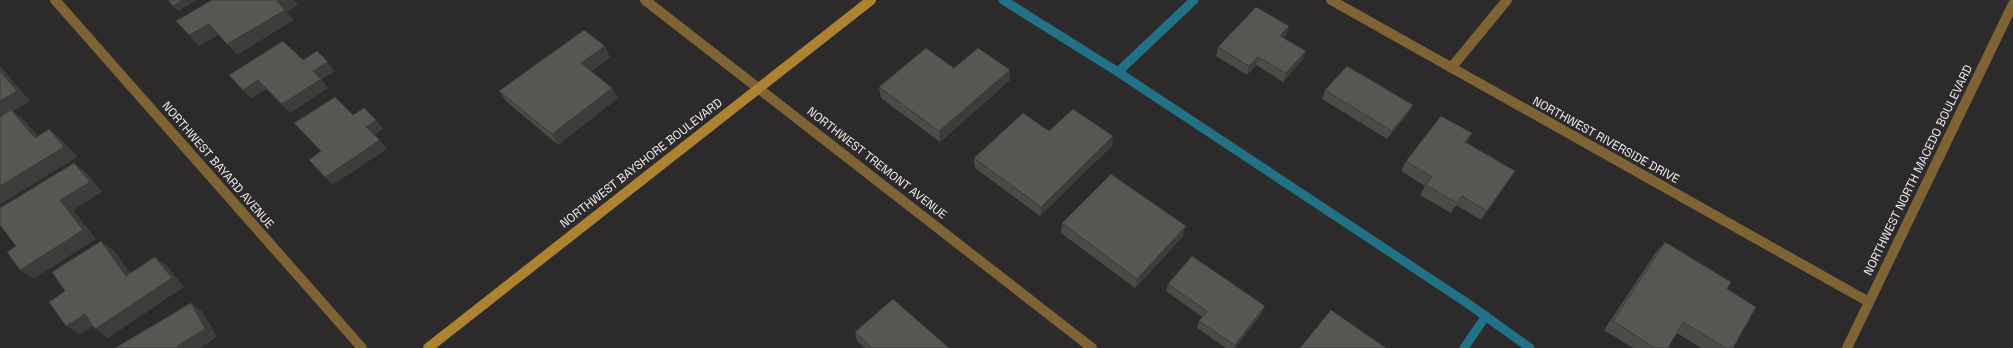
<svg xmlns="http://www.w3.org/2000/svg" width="2013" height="348" viewBox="0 0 2013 348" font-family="'Space Grotesk',sans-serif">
	<rect width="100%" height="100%" fill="#2d2a2c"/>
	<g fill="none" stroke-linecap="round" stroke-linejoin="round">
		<g stroke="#227287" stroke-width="9">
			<path d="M1003 0 1118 72 1467 303 1530 348"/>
			<path d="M1118 72 1194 0"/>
			<path d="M1464 348 1486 316"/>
		</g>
		<g stroke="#7e6335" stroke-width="10">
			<path d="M55 0 362 348"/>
			<path d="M645 0 1092 348"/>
			<path d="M1331 0 1869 302"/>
			<path d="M1451 68 1507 0"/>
			<path d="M1847 348 2013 4"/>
		</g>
		<path stroke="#ad8231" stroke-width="10" d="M428 348 871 0"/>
	</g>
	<g fill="#4c4a47">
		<path d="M1289 26 1286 35 1283 38 1303 59 1283 82 1256 65 1247 75 1216 56 1218 47Z"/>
		<path d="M610 57 591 71 612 88 618 98 558 145 506 101 499 91Z"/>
		<path d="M303 60 335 71 321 79 328 88 290 113 266 89 251 98 229 75Z"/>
		<path d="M954 68 1010 70V80L940 142 881 98 879 87Z"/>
		<path d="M1325 90 1413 105 1408 114 1387 139 1322 99Z"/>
		<path d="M1049 131 1112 146 1040 216 975 168 974 158Z"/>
		<path d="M1472 133 1466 143 1515 171 1481 220 1456 205 1451 213 1420 195 1425 186 1401 171 1406 161Z"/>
		<path d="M1062 223 1183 236 1135 288 1061 233Z"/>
		<path d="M1665 242 1727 289 1733 348H1701L1677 333 1668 348H1633L1604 330 1656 252Z"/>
		<path d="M1168 284 1262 313 1235 348H1226L1197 328 1199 321 1202 317 1166 291Z"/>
		<path d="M855 332 949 348H865L857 341Z"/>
	</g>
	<g fill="#3e3c3a">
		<path d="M183 0H197L178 11 173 6Z"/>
		<path d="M279 0H294L298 5 287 12 294 20 237 55 227 44Z"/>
		<path d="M209 24 219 35 199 46 189 35Z"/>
		<path d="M1289 26 1286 35 1277 44 1280 36Z"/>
		<path d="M605 46 610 57 586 74 581 63Z"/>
		<path d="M1306 51 1303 59 1283 82 1286 73Z"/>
		<path d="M1258 57 1256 65 1247 75 1249 66Z"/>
		<path d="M328 62 335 71 321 79 328 88 290 113 282 104 313 71Z"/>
		<path d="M0 66 30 101 13 111 24 120 48 148 0 119Z"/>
		<path d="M1010 70V80L940 142 939 131Z"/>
		<path d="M258 80 266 89 251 98 243 90Z"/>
		<path d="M612 88 618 98 558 145 552 134Z"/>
		<path d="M1413 105 1408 114 1387 139 1392 131Z"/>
		<path d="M376 120 383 129 373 135 366 127Z"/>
		<path d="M49 129 61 139 77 157 1 204 0 203V186Z"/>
		<path d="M1113 136 1112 146 1040 216 1041 207Z"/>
		<path d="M380 140 387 149 333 185 325 177Z"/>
		<path d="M74 163 87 173 102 192 73 210 96 239 34 279 20 270 60 200Z"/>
		<path d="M1186 226 1183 236 1135 288 1137 279Z"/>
		<path d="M101 241 114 251 139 285 126 276Z"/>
		<path d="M155 257 167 266 184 287 108 338 95 329Z"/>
		<path d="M191 303 203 312 217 337 200 348H178L177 346Z"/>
		<path d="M1265 306 1262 313 1235 348H1234L1235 345Z"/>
		<path d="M85 314 98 323 80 334 66 326Z"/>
	</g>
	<g fill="#585653" stroke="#3e3c3a">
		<path d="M168 0H183L173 6Z"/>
		<path d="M212 0H279L277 1 285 10 227 44 209 24 189 35 176 21Z"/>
		<path d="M1256 7 1289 26 1280 36 1306 51 1286 73 1258 57 1249 66 1218 47Z"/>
		<path d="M584 30 605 46 581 63 612 88 552 134 499 91Z"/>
		<path d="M283 41 303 60 317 51 328 62 313 71 321 79 282 104 258 80 243 90 229 75Z"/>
		<path d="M926 48 954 68 978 48 1010 70 939 131 879 87Z"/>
		<path d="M1347 66 1413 105 1392 131 1325 90Z"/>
		<path d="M0 71 17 91 0 101Z"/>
		<path d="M335 97 353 115 364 108 376 120 366 127 380 140 325 177 309 160 321 151 294 123Z"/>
		<path d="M1073 109 1113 136 1041 207 974 158 1023 113 1049 131Z"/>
		<path d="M11 110 35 138 49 129 64 147 0 186V117Z"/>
		<path d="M1441 116 1472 133 1465 142 1515 171 1487 211 1462 196 1457 203 1426 185 1432 177 1406 161Z"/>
		<path d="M74 163 90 182 60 200 83 230 20 270 7 252 16 246 0 225V208Z"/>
		<path d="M1111 174 1186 226 1137 279 1062 223Z"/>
		<path d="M101 241 126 276 155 257 172 278 95 329 85 314 66 326 49 302 65 291 52 272Z"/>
		<path d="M1665 242 1731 282 1727 289 1756 307 1733 348H1726L1683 322 1668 348H1655L1613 321Z"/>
		<path d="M1192 256 1265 306 1235 345 1199 321 1207 311 1168 284Z"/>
		<path d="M893 299 949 348H870L871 347 855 332Z"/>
		<path d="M191 303 205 329 177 346 178 348H115Z"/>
		<path d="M1331 310 1386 348H1300Z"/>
	</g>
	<g text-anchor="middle" stroke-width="3.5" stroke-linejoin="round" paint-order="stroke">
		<g font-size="12" fill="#eeeced" stroke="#2d2a2c">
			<text transform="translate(1606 140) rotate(29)" y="4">NORTHWEST RIVERSIDE DRIVE</text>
			<text transform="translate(641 163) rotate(-38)" y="4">NORTHWEST BAYSHORE BOULEVARD</text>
			<text transform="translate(877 163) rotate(38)" y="4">NORTHWEST TREMONT AVENUE</text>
			<text transform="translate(218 165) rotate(49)" y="4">NORTHWEST BAYARD AVENUE</text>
			<text transform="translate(1918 170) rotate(-64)" y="4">NORTHWEST NORTH MACEDO BOULEVARD</text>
		</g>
	</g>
</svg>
